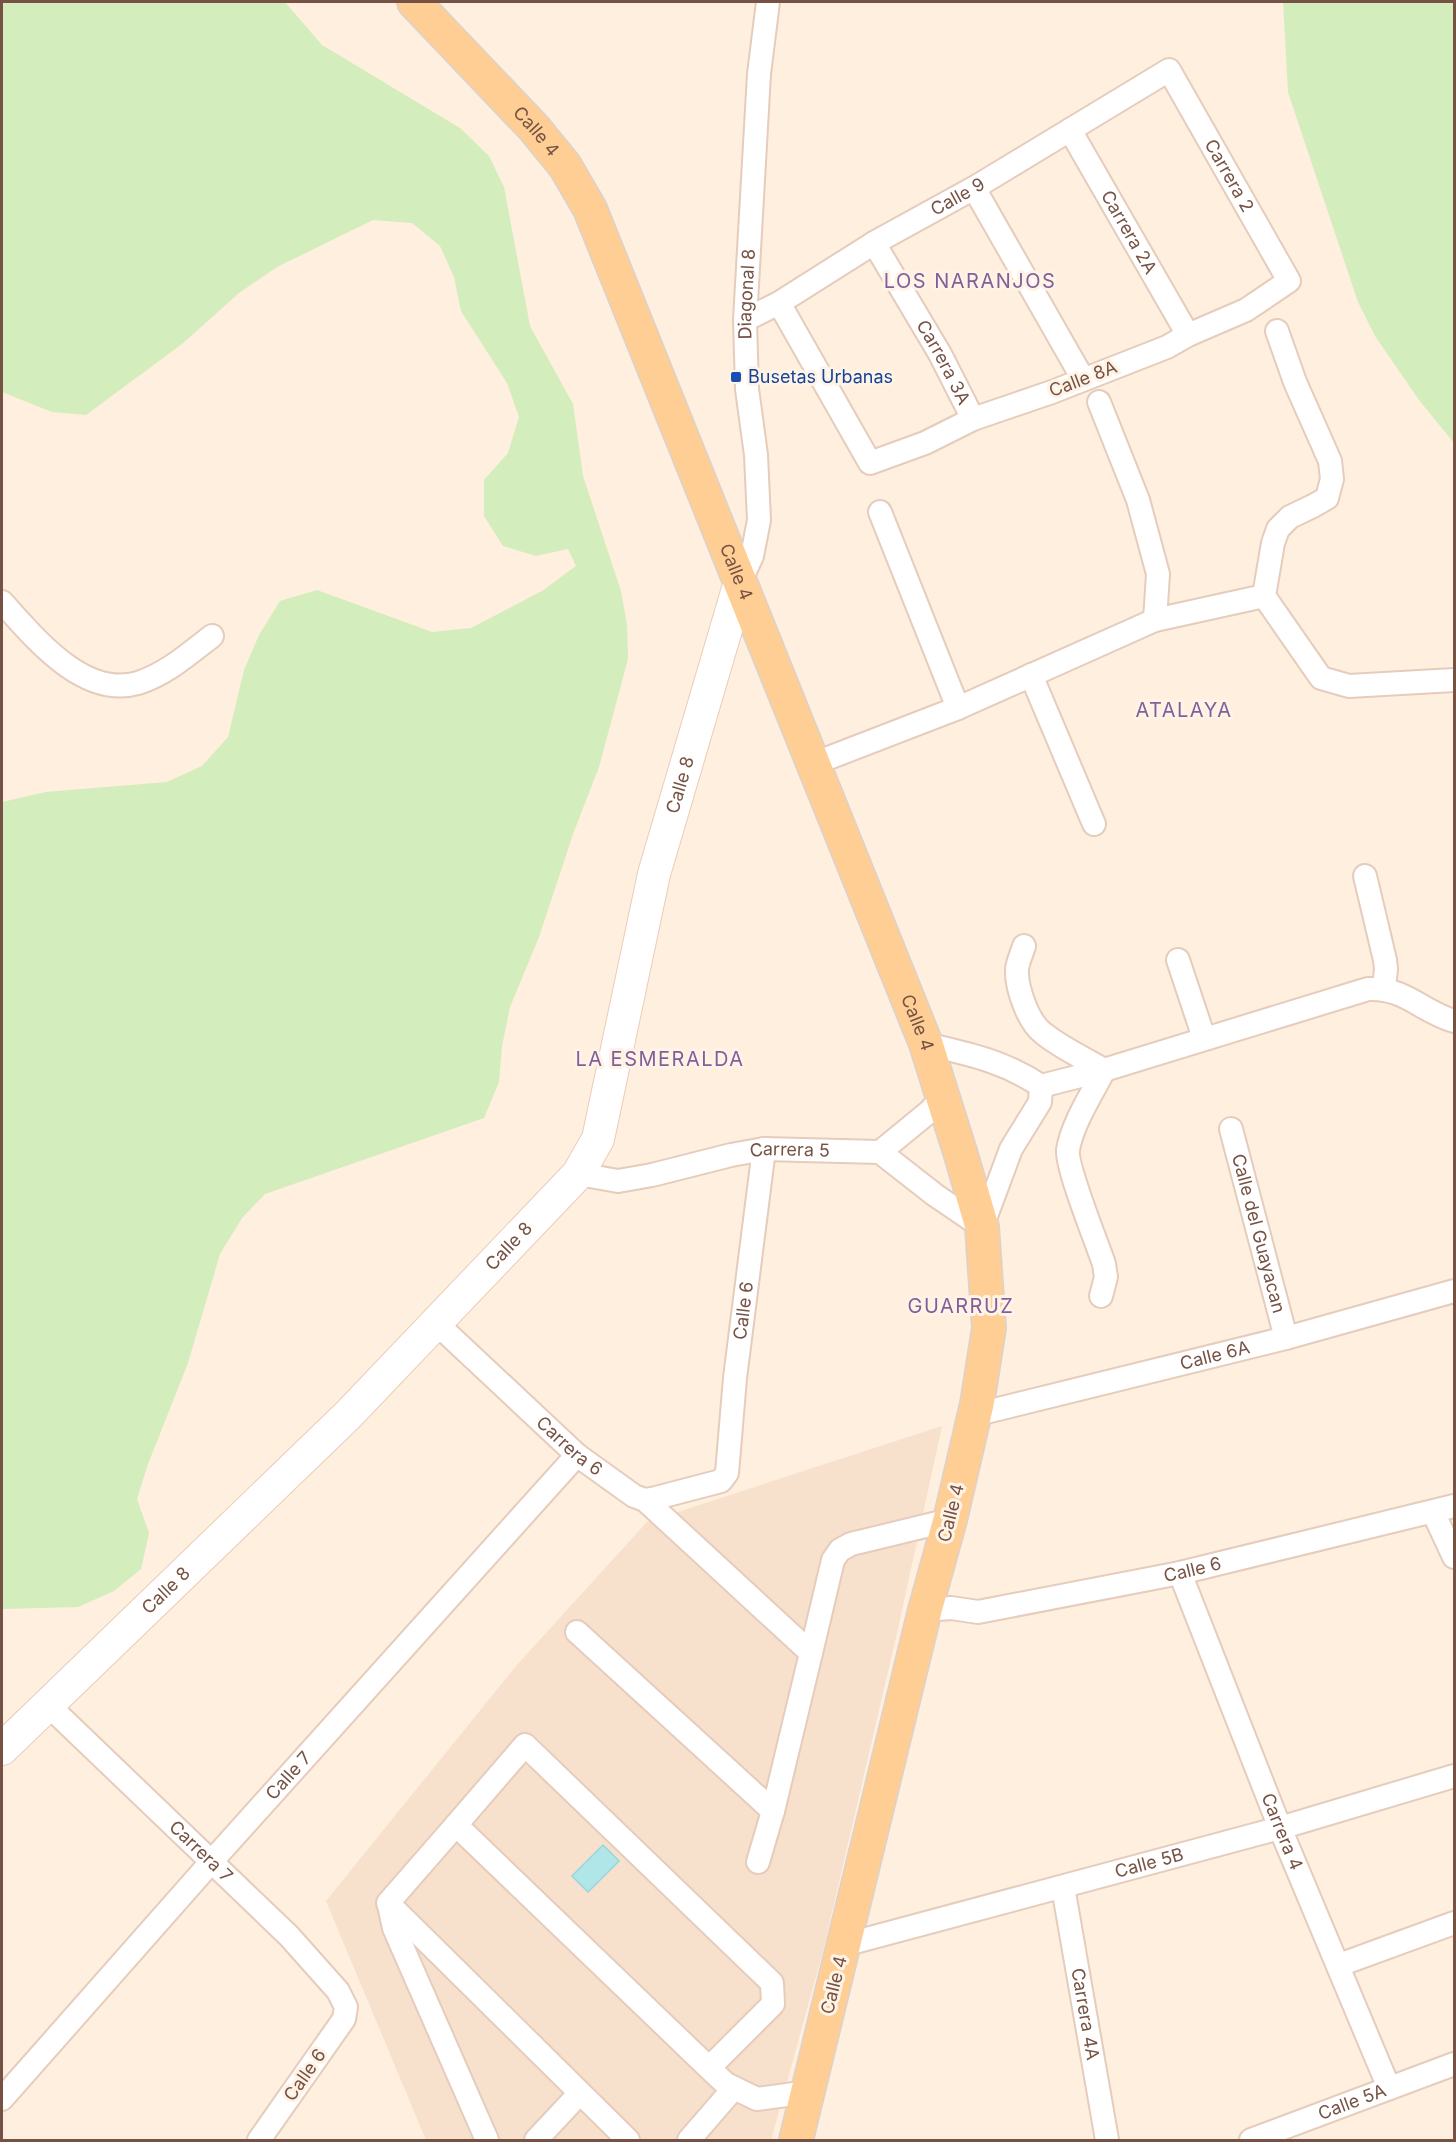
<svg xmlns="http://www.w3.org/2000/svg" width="1456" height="2142" viewBox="0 0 1456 2142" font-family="Inter,sans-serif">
	<rect width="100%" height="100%" fill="#feefde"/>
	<path fill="#f7e0cc" d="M942 1426 897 1633 823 1951 771 2140H426L326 1901 516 1666 647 1522Z"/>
	<g fill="#d4edbc">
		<path d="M2 2H285L322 45 460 128 489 156 504 187 530 326 573 404 583 476 621 591 627 625 628 659 599 767 573 834 539 937 510 1007 502 1046 499 1082 484 1118 265 1194 242 1218 220 1254 188 1363 148 1464 137 1499 149 1533 141 1569 114 1591 78 1607 2 1609V802L46 792 167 782 202 766 228 737 244 670 259 635 280 601 317 590 432 632 471 628 542 591 576 566 568 549 536 556 503 546 484 516V480L508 453 519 417 507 383 461 311 454 277 440 246 412 223 373 220 277 267 239 293 182 344 86 415 52 412 2 392Z"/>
		<path d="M1283 2H1454V443L1419 400 1375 336 1358 302 1288 92Z"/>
	</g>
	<path fill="#b1e6e9" stroke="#96d7dc" stroke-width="1.5" d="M603 1845 619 1861 588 1892 572 1876Z"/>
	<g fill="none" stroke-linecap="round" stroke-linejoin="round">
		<defs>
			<g id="street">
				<path id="s1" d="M1070 130 1188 335"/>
				<path d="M974 188 1083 379"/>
				<path id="s2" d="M874 243 940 354 973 419"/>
				<path id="s3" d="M745 320 779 303 874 243 974 188 1169 70 1289 281 1246 310 1188 335 1167 347 1052 392 973 419 925 443 870 463 779 303"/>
				<path d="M1277 331 1295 382 1330 461 1332 479 1327 498 1313 506 1290 517 1278 529 1273 543 1264 596 1321 678 1349 686 1454 680"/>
				<path d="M1099 402 1138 500 1158 574 1155 620"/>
				<path d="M880 512 958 708"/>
				<path id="s4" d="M740 582 752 556 759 520 756 455 747 389 745 320 759 74 768 2"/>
				<path d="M2 602C34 637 83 699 138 683 166 674 189 654 212 636"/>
				<path d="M1031 675 1094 824"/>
				<path d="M813 764 958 708 1155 620 1264 596"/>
				<path d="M1365 876 1385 960 1386 969 1384 988"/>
				<path d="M1024 946C1022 953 1018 961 1017 969 1016 987 1028 1022 1043 1033 1061 1048 1084 1058 1104 1070 1092 1094 1072 1124 1068 1150 1066 1167 1097 1243 1104 1264L1106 1277 1101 1296"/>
				<path d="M1178 960 1204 1038"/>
				<path d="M926 1044C968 1054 1004 1061 1041 1086L1104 1070 1368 989C1405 987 1422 1012 1454 1021"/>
				<path id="s5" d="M1231 1129 1286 1338"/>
				<path d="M880 1152 930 1111 941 1098"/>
				<path id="s6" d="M578 1174 618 1181 652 1175 731 1155 764 1149 880 1152 935 1195 982 1227 1011 1149 1040 1102 1041 1086"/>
				<path id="s7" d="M435 1322 577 1455 634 1496 645 1500 656 1498 721 1481 727 1473 735 1378 764 1149"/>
				<path id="s8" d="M974 1415 1286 1338 1454 1291"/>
				<path d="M1433 1512 1454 1557"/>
				<path id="s9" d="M1180 1573 1280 1828 1389 2088"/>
				<path id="s10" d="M925 1610 951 1608 978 1612 1180 1573 1454 1506"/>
				<path d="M577 1632 773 1811 811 1653 645 1500"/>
				<path d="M811 1653 833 1560 840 1550 851 1544 950 1520"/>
				<path id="s11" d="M47 1704 289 1936 338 1991 346 2007 344 2019 259 2140"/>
				<path d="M456 1825 388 1903 628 2140"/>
				<path d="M758 1862 773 1811"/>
				<path id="s12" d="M1063 1887 1107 2140"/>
				<path d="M389 1905 394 1928 487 2140"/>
				<path id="s13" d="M844 1945 1280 1828 1454 1776"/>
				<path d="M1339 1965 1454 1923"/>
				<path d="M709 2068 773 2004 772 1983 525 1745 456 1825 709 2068 726 2084 757 2099 808 2092"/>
				<path id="s14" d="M2 2099 212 1861 577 1455"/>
				<path d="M536 2140 580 2093"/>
				<path d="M689 2140 734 2088"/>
				<path id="s15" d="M1251 2140 1454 2064"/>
			</g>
			<g id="secondary">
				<path id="s16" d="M2 1749 348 1415 578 1174 598 1139 654 874 740 582"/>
			</g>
			<g id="primary">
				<path id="s17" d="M414 2 534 128 565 166 590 209 926 1044 961 1155 982 1227 989 1328 977 1404 950 1520 925 1610 796 2140"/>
			</g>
		</defs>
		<use href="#street" stroke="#e5ccbc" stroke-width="26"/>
		<use href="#secondary" stroke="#ebccb9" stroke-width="34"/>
		<use href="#primary" stroke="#dbd2ce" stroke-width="36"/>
		<use href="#street" stroke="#fff" stroke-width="22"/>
		<use href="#secondary" stroke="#fff" stroke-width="32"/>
		<use href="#primary" stroke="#ffce94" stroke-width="33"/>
	</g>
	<rect fill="#1a4fb4" stroke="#fff3e6" stroke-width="2" x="730" y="371" width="12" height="12" rx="3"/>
	<g text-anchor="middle" stroke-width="6" stroke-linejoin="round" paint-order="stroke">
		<g font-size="18" fill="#765244" stroke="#fff3e6">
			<text dy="6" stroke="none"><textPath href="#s17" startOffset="178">Calle 4</textPath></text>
			<text dy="6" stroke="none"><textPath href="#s3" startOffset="614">Carrera 2</textPath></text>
			<text dy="6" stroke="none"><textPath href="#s3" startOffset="246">Calle 9</textPath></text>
			<text dy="6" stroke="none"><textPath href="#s1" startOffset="118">Carrera 2A</textPath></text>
			<text dy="6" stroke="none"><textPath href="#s4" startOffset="292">Diagonal 8</textPath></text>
			<text dy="6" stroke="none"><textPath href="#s2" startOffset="138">Carrera 3A</textPath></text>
			<text transform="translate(1083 379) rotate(-21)" y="6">Calle 8A</text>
			<text dy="6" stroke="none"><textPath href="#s17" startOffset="664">Calle 4</textPath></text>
			<text dy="6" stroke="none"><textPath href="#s16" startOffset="1218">Calle 8</textPath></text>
			<text dy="6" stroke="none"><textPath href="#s17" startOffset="1150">Calle 4</textPath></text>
			<text dy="6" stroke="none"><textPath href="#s6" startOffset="216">Carrera 5</textPath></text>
			<text dy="6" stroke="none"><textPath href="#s5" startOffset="108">Calle del Guayacan</textPath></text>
			<text dy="6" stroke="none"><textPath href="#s16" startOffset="714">Calle 8</textPath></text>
			<text dy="6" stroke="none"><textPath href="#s7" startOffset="528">Calle 6</textPath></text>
			<text dy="6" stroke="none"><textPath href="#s8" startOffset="248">Calle 6A</textPath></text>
			<text dy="6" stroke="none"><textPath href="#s7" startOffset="183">Carrera 6</textPath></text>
			<text transform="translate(951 1513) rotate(-76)" y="6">Calle 4</text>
			<text dy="6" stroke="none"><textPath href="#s10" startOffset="272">Calle 6</textPath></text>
			<text dy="6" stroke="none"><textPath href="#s16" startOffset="228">Calle 8</textPath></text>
			<text dy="6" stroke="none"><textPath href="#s14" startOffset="432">Calle 7</textPath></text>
			<text dy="6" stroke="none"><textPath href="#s9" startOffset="278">Carrera 4</textPath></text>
			<text dy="6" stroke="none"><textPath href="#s11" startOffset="213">Carrera 7</textPath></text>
			<text dy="6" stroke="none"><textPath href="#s13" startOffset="316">Calle 5B</textPath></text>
			<text transform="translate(834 1985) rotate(-76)" y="6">Calle 4</text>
			<text dy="6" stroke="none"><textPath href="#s12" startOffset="129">Carrera 4A</textPath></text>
			<text transform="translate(305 2075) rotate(-55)" y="6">Calle 6</text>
			<text dy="6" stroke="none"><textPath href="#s15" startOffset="108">Calle 5A</textPath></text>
		</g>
		<g font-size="18" fill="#164399" stroke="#fff3e6" text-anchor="start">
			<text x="748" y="383">Busetas Urbanas</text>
		</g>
		<g font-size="20" letter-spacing="1.5" fill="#815f9b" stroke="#fff3e6">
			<text x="970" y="288">LOS NARANJOS</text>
			<text x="1184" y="717">ATALAYA</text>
			<text x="660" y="1066">LA ESMERALDA</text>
			<text x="961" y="1313">GUARRUZ</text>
		</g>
	</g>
	<rect width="1456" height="2142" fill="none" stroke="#765244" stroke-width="6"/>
</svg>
